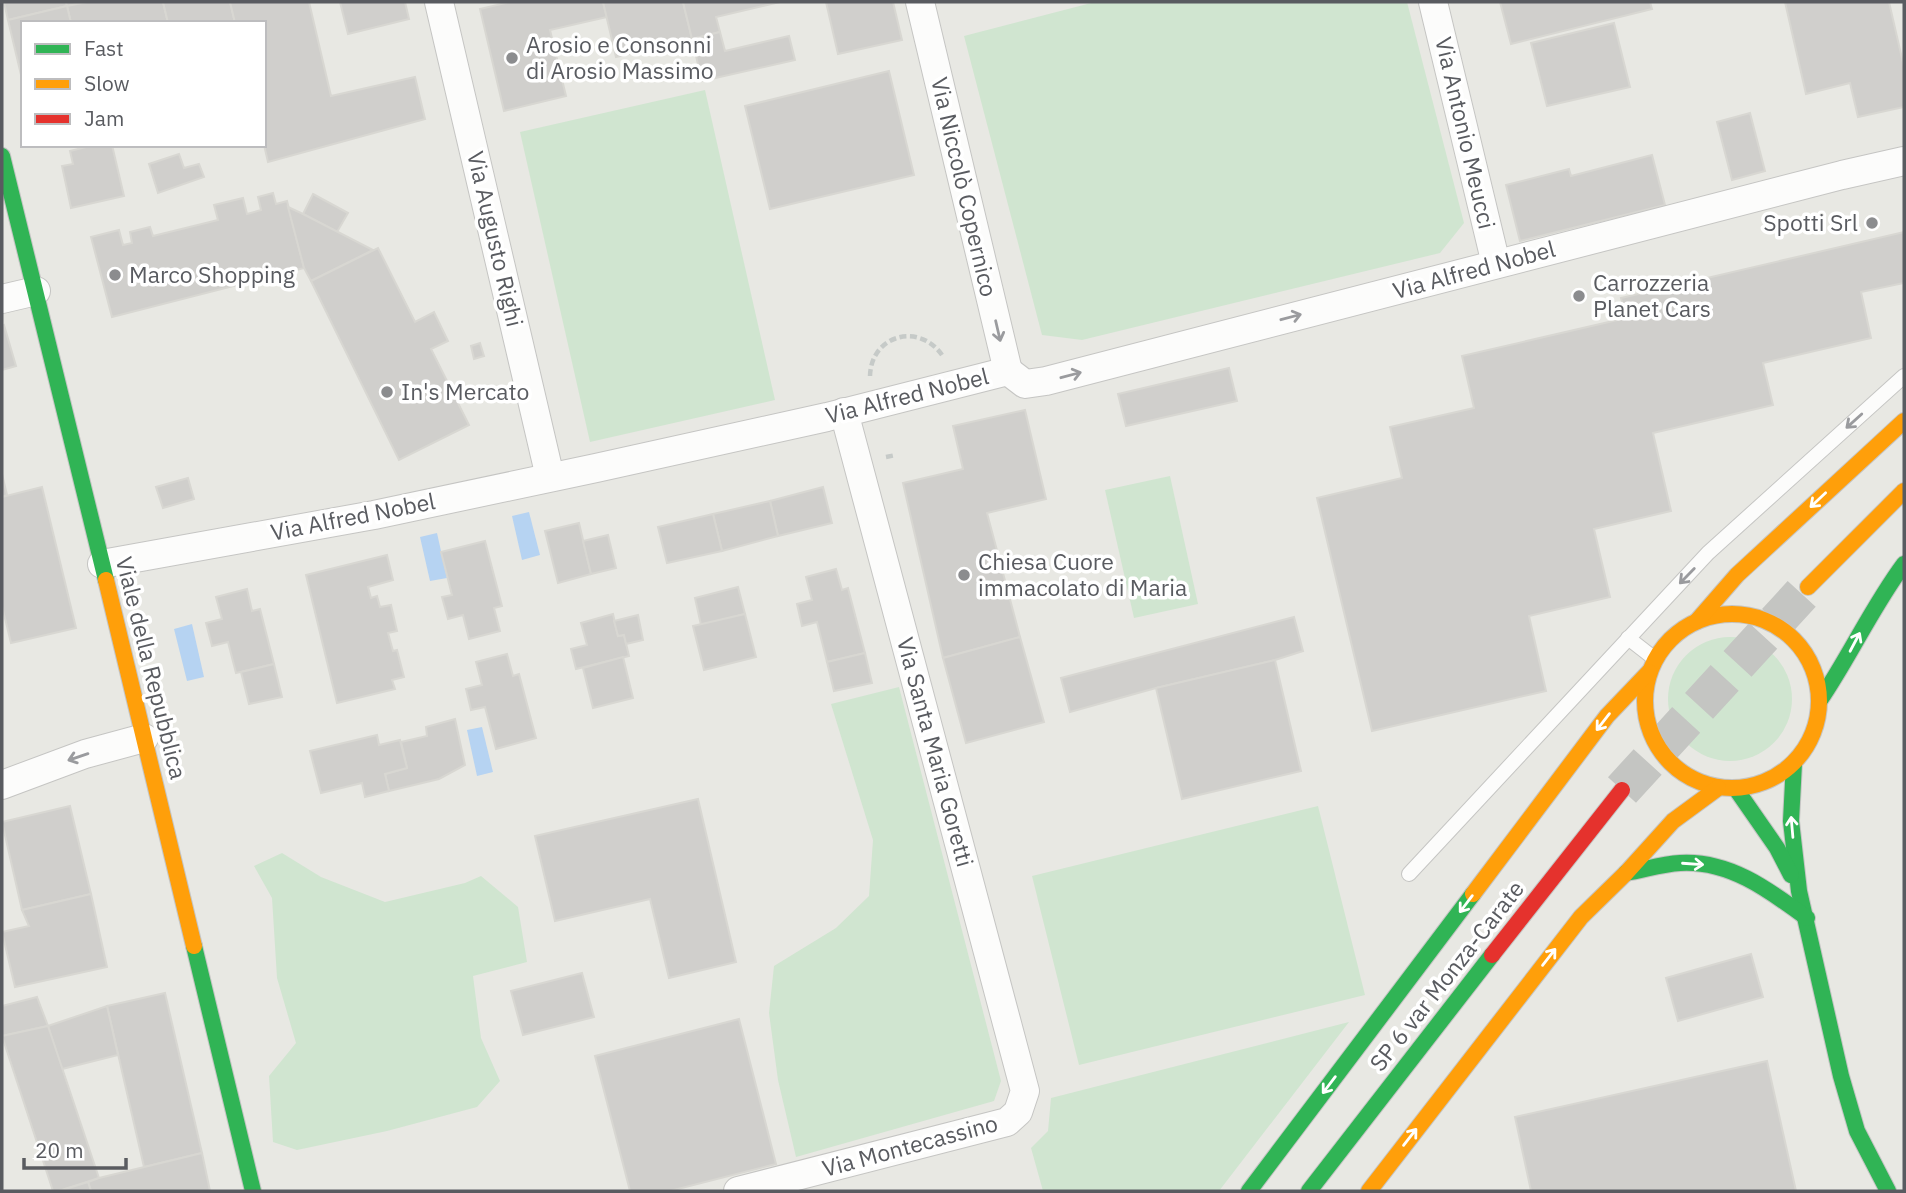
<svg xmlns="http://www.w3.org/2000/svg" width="1906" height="1193" viewBox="0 0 1906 1193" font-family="'IBM Plex Sans',sans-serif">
	<rect width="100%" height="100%" fill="#e8e8e3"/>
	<g fill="#d0e5d0">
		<path d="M1095 2H1407L1464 223 1440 253 1082 340 1042 335 964 36Z"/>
		<path d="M705 90 775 400 590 442 520 132Z"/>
		<path d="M1170 476 1198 604 1134 618 1105 490Z"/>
		<circle cx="1730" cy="699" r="62"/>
		<path d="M899 687 1001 1081 994 1101 796 1157 778 1080 769 1013 774 966 836 928 869 896 873 840 831 704Z"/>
		<path d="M1318 806 1365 995 1079 1065 1032 876Z"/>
		<path d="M282 853 321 877 385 902 465 883 481 876 518 907 527 962 473 976 481 1038 500 1081 477 1107 387 1131 297 1150 273 1142 269 1076 296 1043 277 978 272 898 254 866Z"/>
		<path d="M1349 1022 1219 1191H1043L1031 1148 1048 1131 1051 1098Z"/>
	</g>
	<g fill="#b6d3f2">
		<path d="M529 512 540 555 522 560 512 516Z"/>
		<path d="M437 533 447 578 430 581 420 537Z"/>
		<path d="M192 624 204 677 187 681 174 629Z"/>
		<path d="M482 727 493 772 477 776 467 730Z"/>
	</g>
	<g fill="#d0cfcc" stroke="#d8d7d2" stroke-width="2">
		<path d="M4 2H66L67 6 8 20Z"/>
		<path d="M66 2H87L67 6Z"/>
		<path d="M87 2H163L168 23H71L67 6Z"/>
		<path d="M163 2H230L235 23H168Z"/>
		<path d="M230 2H309L331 96 415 77 425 119 268 162 264 145V23H235Z"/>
		<path d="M340 2H405L409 19 348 34Z"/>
		<path d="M510 2H603L607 17 550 30 566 96 504 111 480 9Z"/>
		<path d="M603 2H683L692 39 616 57Z"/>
		<path d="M683 2H780L716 17 720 32 692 39Z"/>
		<path d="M826 2H893L902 40 838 54Z"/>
		<path d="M1500 2H1650L1652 9 1511 44Z"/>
		<path d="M1785 2H1889L1904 67V107L1858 117 1850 83 1806 94Z"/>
		<path d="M67 6 71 23H23L22 79 8 20Z"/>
		<path d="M1614 23 1630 87 1547 106 1531 43Z"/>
		<path d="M720 32 725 51 789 36 795 60 702 81 692 39Z"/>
		<path d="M889 71 914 175 770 209 745 106Z"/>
		<path d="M1750 113 1765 171 1732 180 1717 122Z"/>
		<path d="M94 145H112L124 196 71 208 62 166 73 164 70 151Z"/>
		<path d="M179 154 184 168 199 164 204 177 158 193 149 164Z"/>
		<path d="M1652 155 1665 205 1520 241 1506 185 1569 169 1571 176Z"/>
		<path d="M273 193 276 204 287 201 304 268 112 317 91 237 119 230 123 245 132 243 130 232 150 227 153 236 218 220 214 205 243 198 247 214 261 210 258 197Z"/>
		<path d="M313 194 348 213 337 232 303 214Z"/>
		<path d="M288 207 303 214 373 250 311 281 304 268Z"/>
		<path d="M1904 232V283L1861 292 1871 338 1763 363 1773 405 1653 433 1671 511 1594 529 1610 597 1529 616 1546 691 1372 731 1317 498 1402 478 1390 427 1474 408 1462 356 1626 318 1621 298Z"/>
		<path d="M378 248 415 322 434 312 448 341 431 349 469 425 399 460 311 281Z"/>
		<path d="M4 325 16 366 2 370V326Z"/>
		<path d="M480 343 484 356 474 359 471 346Z"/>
		<path d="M1229 368 1237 401 1126 426 1118 394Z"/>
		<path d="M1025 410 1046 499 987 513 1020 637 943 658 903 483 963 469 953 426Z"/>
		<path d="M2 474 7 495 2 497Z"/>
		<path d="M188 478 194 499 163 508 156 487Z"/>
		<path d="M42 487 76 628 11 643 2 606V497Z"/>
		<path d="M823 487 832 523 778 536 770 501Z"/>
		<path d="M770 501 778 536 722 551 713 514Z"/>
		<path d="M713 514 722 551 667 563 658 527Z"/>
		<path d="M579 523 591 574 558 583 545 531Z"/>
		<path d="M608 535 616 568 591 574 583 541Z"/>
		<path d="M485 541 502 606 494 608 500 631 469 639 463 615 448 619 442 597 452 595 441 552Z"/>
		<path d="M387 555 393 580 368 587 371 598 377 596 380 607 391 605 397 631 388 633 393 651 397 650 404 677 392 680 395 689 337 703 306 575Z"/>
		<path d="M836 569 842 590 848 588 865 653 827 662 817 622 802 626 797 604 812 600 806 577Z"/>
		<path d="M738 587 745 614 701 625 695 598Z"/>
		<path d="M247 589 252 611 260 609 274 664 236 673 228 642 212 646 206 623 222 619 216 597Z"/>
		<path d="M613 614 618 636 624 635 629 656 576 669 571 649 587 645 581 623Z"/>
		<path d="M745 614 756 657 704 670 693 626Z"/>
		<path d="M638 615 643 640 626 644 624 635 618 636 614 621Z"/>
		<path d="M1294 617 1303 651 1275 660 1156 688 1070 712 1061 678Z"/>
		<path d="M1020 637 1044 722 966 743 943 658Z"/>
		<path d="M865 653 872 683 834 691 827 662Z"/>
		<path d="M507 654 513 676 519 674 536 738 496 749 485 707 471 710 466 689 482 685 476 662Z"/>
		<path d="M623 657 633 698 593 708 583 668Z"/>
		<path d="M1275 660 1301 771 1182 799 1156 688Z"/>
		<path d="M274 664 282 697 249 704 241 672Z"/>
		<path d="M455 719 465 765 439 779 389 791 385 774 407 768 401 742 427 736 426 727Z"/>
		<path d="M377 735 379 745 400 740 407 768 385 774 389 791 365 797 362 783 321 793 310 751Z"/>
		<path d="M698 799 736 962 669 978 650 899 555 921 535 836Z"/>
		<path d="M70 806 91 894 22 910 2 822Z"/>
		<path d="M91 894 107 967 15 987 2 932 29 926 22 910Z"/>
		<path d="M1751 954 1763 997 1678 1021 1666 978Z"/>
		<path d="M582 973 594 1017 523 1035 511 991Z"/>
		<path d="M165 993 202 1153 144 1167 107 1006Z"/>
		<path d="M37 997 48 1026 2 1036V1006Z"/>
		<path d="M107 1006 118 1055 62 1069 48 1026Z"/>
		<path d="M739 1019 776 1164 670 1191H630L595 1056Z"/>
		<path d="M48 1026 99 1178 59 1191H53L2 1036Z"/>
		<path d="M1767 1061 1796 1191H1531L1515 1117Z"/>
		<path d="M202 1153 210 1191H91L88 1182 99 1178Z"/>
		<path d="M88 1182 91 1191H59Z"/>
	</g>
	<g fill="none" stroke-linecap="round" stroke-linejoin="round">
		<path stroke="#c4c5c2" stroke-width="38" stroke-dasharray="38 19" stroke-linecap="butt" d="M1622 790 1808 587"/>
		<defs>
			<g id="lane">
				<path d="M1628 638 1655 659"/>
				<path d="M1409 874 1708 553 1904 376"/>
			</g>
			<g id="street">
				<path d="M439 2 550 477"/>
				<path d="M920 2 1008 371"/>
				<path d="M1433 2 1496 264"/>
				<path d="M2 299 36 291"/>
				<path d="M1008 371 1025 384 1046 381 1842 175 1904 161"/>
				<path d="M102 564 374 515 596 468 827 417 1008 371"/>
				<path d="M2 785 85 754 144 738"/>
				<path d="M738 1191 1007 1122 1018 1112 1025 1091 844 412"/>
			</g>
			<g id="fast">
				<path d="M2 156 106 580"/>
				<path d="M1820 700C1850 656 1872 607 1904 564"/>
				<path d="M1794 763 1791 821 1799 891 1841 1076 1857 1131 1888 1191"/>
				<path d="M1736 789 1777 848 1791 875"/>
				<path d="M1626 873C1644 870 1662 864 1680 863 1729 860 1769 890 1807 918"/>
				<path d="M194 946 253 1191"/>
				<path d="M1249 1191 1473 894"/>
				<path d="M1309 1191 1492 955"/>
			</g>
			<g id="slow">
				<path d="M106 580 194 946"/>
				<path d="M1808 587 1904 491"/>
				<circle cx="1732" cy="701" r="87"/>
				<path d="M1697 621 1737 575 1904 421"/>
				<path d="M1473 894 1607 716 1649 672"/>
				<path d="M1369 1191 1581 917 1626 873 1673 821 1718 788"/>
			</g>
			<path id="jam" d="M1492 955 1622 790"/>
		</defs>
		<use href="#lane" stroke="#c5c5c3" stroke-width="16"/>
		<use href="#street" stroke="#c5c5c3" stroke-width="30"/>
		<use href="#fast" stroke="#c5c5c4" stroke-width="18"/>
		<use href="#slow" stroke="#c5c5c4" stroke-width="18"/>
		<use href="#jam" stroke="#c5c5c4" stroke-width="18"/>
		<g stroke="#c6cac8" stroke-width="4.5" stroke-dasharray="7 3.5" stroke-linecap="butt">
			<path d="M870 376C871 335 919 322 942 355"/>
			<path d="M886 457 896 455"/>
		</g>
		<use href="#lane" stroke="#fcfcfb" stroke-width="14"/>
		<use href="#street" stroke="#fcfcfb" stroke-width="28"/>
		<use href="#fast" stroke="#30b455" stroke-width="16"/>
		<use href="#slow" stroke="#ff9f0a" stroke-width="16"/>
		<use href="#jam" stroke="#e5322d" stroke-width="16"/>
	</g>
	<defs><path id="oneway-shaft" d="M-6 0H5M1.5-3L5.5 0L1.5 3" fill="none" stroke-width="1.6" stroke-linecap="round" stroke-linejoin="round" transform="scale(1.75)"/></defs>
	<g stroke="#9a9b9e">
		<use href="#oneway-shaft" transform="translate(1291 317) rotate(-15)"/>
		<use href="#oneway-shaft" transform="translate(998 331) rotate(77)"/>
		<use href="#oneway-shaft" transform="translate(1071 375) rotate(-15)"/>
		<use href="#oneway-shaft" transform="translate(1854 421) rotate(138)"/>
		<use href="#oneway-shaft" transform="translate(1687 576) rotate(134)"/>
		<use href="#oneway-shaft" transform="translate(78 757) rotate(161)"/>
	</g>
	<g stroke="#fff">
		<use href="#oneway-shaft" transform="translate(1818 500) rotate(137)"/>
		<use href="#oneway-shaft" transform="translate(1855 642) rotate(-62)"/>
		<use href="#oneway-shaft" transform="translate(1603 722) rotate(128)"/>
		<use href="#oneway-shaft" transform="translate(1792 827) rotate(-95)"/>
		<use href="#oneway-shaft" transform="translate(1693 864) rotate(4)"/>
		<use href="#oneway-shaft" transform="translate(1466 904) rotate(127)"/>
		<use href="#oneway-shaft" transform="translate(1549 957) rotate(-52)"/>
		<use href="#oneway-shaft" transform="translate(1329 1085) rotate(127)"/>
		<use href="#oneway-shaft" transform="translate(1410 1137) rotate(-52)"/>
	</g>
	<g fill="#8b8c8e" stroke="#fff" stroke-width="2.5">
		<circle cx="512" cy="58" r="7"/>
		<circle cx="1872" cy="223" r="7"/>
		<circle cx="115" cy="275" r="7"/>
		<circle cx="1579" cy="296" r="7"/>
		<circle cx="387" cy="392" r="7"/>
		<circle cx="964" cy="575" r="7"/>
	</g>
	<g text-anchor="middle" stroke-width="7" stroke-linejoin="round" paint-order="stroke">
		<g font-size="23" fill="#595b60" stroke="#fff" text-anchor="start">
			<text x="526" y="53">Arosio e Consonni<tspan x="526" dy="26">di Arosio Massimo</tspan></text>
			<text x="1858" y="231" text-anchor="end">Spotti Srl</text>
			<text x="129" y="283">Marco Shopping</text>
			<text x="1593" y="291">Carrozzeria<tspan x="1593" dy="26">Planet Cars</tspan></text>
			<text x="401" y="400">In's Mercato</text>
			<text x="978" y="570">Chiesa Cuore<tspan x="978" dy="26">immacolato di Maria</tspan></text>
		</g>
		<g font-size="23" fill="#595b60" stroke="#fff">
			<text transform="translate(1465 133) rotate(77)" y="8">Via Antonio Meucci</text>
			<text transform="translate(964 187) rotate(77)" y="8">Via Niccolò Copernico</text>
			<text transform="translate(495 239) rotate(77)" y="8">Via Augusto Righi</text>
			<text transform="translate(1474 270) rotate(-15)" y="8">Via Alfred Nobel</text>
			<text transform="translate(907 396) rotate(-14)" y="8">Via Alfred Nobel</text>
			<text transform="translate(353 517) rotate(-11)" y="8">Via Alfred Nobel</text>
			<text transform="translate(151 668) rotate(76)" y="8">Viale della Repubblica</text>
			<text transform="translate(935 752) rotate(75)" y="8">Via Santa Maria Goretti</text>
			<text transform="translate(1447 976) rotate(-52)" y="8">SP 6 var Monza-Carate</text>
			<text transform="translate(910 1146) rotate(-15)" y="8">Via Montecassino</text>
		</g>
	</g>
	<rect width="1906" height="1193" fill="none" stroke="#595b60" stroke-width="7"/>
	<rect x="21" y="21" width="245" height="126" fill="#ffffff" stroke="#bdbdbf" stroke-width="2"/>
	<rect x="35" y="44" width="35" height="10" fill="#30b455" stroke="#bdbdbf" stroke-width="2"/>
	<text x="84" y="56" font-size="21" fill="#595b60">Fast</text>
	<rect x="35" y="79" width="35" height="10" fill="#ff9f0a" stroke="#bdbdbf" stroke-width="2"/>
	<text x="84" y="91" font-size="21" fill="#595b60">Slow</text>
	<rect x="35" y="114" width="35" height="10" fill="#e5322d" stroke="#bdbdbf" stroke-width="2"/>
	<text x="84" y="126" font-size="21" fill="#595b60">Jam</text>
	<path d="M24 1158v10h102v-10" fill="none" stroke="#595b60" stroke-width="3.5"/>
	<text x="35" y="1158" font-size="21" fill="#595b60" stroke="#ffffff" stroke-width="5" paint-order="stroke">20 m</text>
</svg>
